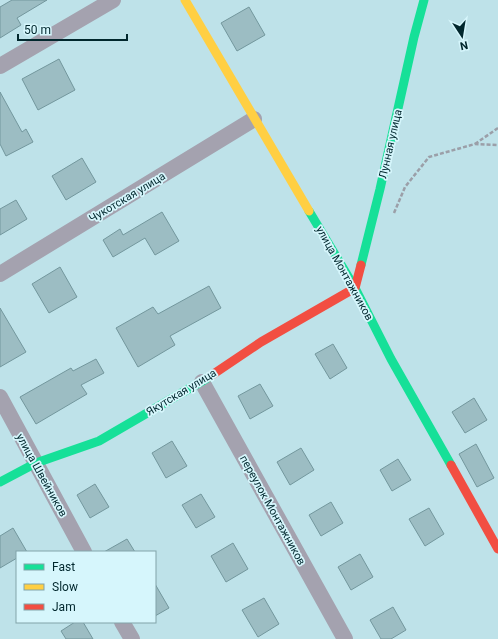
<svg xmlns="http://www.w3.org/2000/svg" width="498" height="639" viewBox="0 0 498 639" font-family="Roboto,sans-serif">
	<rect width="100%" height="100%" fill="#bee2e9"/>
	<g fill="#9cbdc3" stroke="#73979d">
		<path d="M12 0H47L17 18 21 25 0 38V7Z"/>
		<path d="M249 7 265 35 237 51 221 23Z"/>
		<path d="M59 59 75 90 38 110 22 79Z"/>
		<path d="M0 92 22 132 26 129 33 142 6 156 0 144Z"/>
		<path d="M82 158 96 182 66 200 52 176Z"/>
		<path d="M16 200 27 219 0 235V209Z"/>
		<path d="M162 212 179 241 155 255 145 238 113 257 103 240 120 229 123 235Z"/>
		<path d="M60 267 77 297 49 313 32 284Z"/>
		<path d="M209 286 221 308 170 336 175 345 138 367 116 328 153 307 158 314Z"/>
		<path d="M0 308 26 352 0 367Z"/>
		<path d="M333 344 347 368 330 379 315 354Z"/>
		<path d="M96 359 104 373 81 385 87 394 36 424 20 397 71 368 73 371Z"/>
		<path d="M260 384 273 406 250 419 238 396Z"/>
		<path d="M474 398 487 420 465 433 452 412Z"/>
		<path d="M172 441 187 466 166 478 152 453Z"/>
		<path d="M476 444 494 478 477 487 459 454Z"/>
		<path d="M301 448 314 470 290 485 277 462Z"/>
		<path d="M398 459 411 480 392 491 380 470Z"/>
		<path d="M95 484 109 507 90 518 77 495Z"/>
		<path d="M201 494 215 517 196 528 182 505Z"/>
		<path d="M331 502 343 523 321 536 309 515Z"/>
		<path d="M429 508 444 534 425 546 409 519Z"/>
		<path d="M13 528 27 552H17V558L0 568V536Z"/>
		<path d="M127 539 135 552H104Z"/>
		<path d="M233 543 248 569 226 582 211 556Z"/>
		<path d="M360 554 373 577 351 590 338 567Z"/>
		<path d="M155 584 169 608 155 616Z"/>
		<path d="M264 598 279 624 258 637 242 610Z"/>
		<path d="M393 607 406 630 391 639H381L370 620Z"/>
		<path d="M75 622H83L93 639H66L61 631Z"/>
	</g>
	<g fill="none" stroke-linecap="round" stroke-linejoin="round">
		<g stroke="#9b9fa8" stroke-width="2.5" stroke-dasharray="4 2" stroke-linecap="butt">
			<path d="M475 144 498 128"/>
			<path d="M394 213 405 187 429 157 475 144 498 145"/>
		</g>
		<g stroke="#a4a2af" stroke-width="16">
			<path d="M0 66 113 0"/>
			<path d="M0 274 254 119"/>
			<path d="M202 382 345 639"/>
			<path d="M0 397 84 552"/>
			<path d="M122 622 132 639"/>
		</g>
		<g stroke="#16e098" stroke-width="9">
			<path d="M309 211 355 288 391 359 451 465"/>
			<path d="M361 265 380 189 414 37 424 0"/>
			<path d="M0 482 36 463 99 441 209 377"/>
		</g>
		<path stroke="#ffcf43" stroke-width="9" d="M185 0 309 211"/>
		<g stroke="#f24e42" stroke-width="9">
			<path d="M209 377 261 342 355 288 361 265"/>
			<path d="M451 465 498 549"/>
		</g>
	</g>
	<g text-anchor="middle" stroke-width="3.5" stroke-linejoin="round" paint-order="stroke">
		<g font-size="11" fill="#01272d" stroke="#d6f6fc">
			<text transform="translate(390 144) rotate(-77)" y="4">Лунная улица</text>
			<text transform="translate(127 197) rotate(-31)" y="4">Чукотская улица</text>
			<text transform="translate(345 273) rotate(61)" y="4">улица Монтажников</text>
			<text transform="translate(181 392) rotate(-31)" y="4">Якутская улица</text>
			<text transform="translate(42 475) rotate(61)" y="4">улица Швейников</text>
			<text transform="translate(273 510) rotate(61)" y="4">переулок Монтажников</text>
		</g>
	</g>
	<rect x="16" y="551" width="140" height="72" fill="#d6f6fc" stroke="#81a3a9"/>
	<rect x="24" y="564" width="20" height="6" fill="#16e098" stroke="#81a3a9"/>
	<text x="52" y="571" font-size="12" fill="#01272d">Fast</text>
	<rect x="24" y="584" width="20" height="6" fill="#ffcf43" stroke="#81a3a9"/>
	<text x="52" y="591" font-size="12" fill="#01272d">Slow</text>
	<rect x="24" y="604" width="20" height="6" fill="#f24e42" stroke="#81a3a9"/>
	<text x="52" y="611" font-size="12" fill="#01272d">Jam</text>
	<g transform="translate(462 36) rotate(168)" stroke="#d6f6fc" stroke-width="3" paint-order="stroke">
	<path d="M0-3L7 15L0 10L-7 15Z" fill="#01272d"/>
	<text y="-6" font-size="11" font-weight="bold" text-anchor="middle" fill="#01272d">N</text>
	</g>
	<path d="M18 34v6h109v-6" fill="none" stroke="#01272d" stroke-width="2"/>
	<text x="24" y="34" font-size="12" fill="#01272d" stroke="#d6f6fc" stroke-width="3" paint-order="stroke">50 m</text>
</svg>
